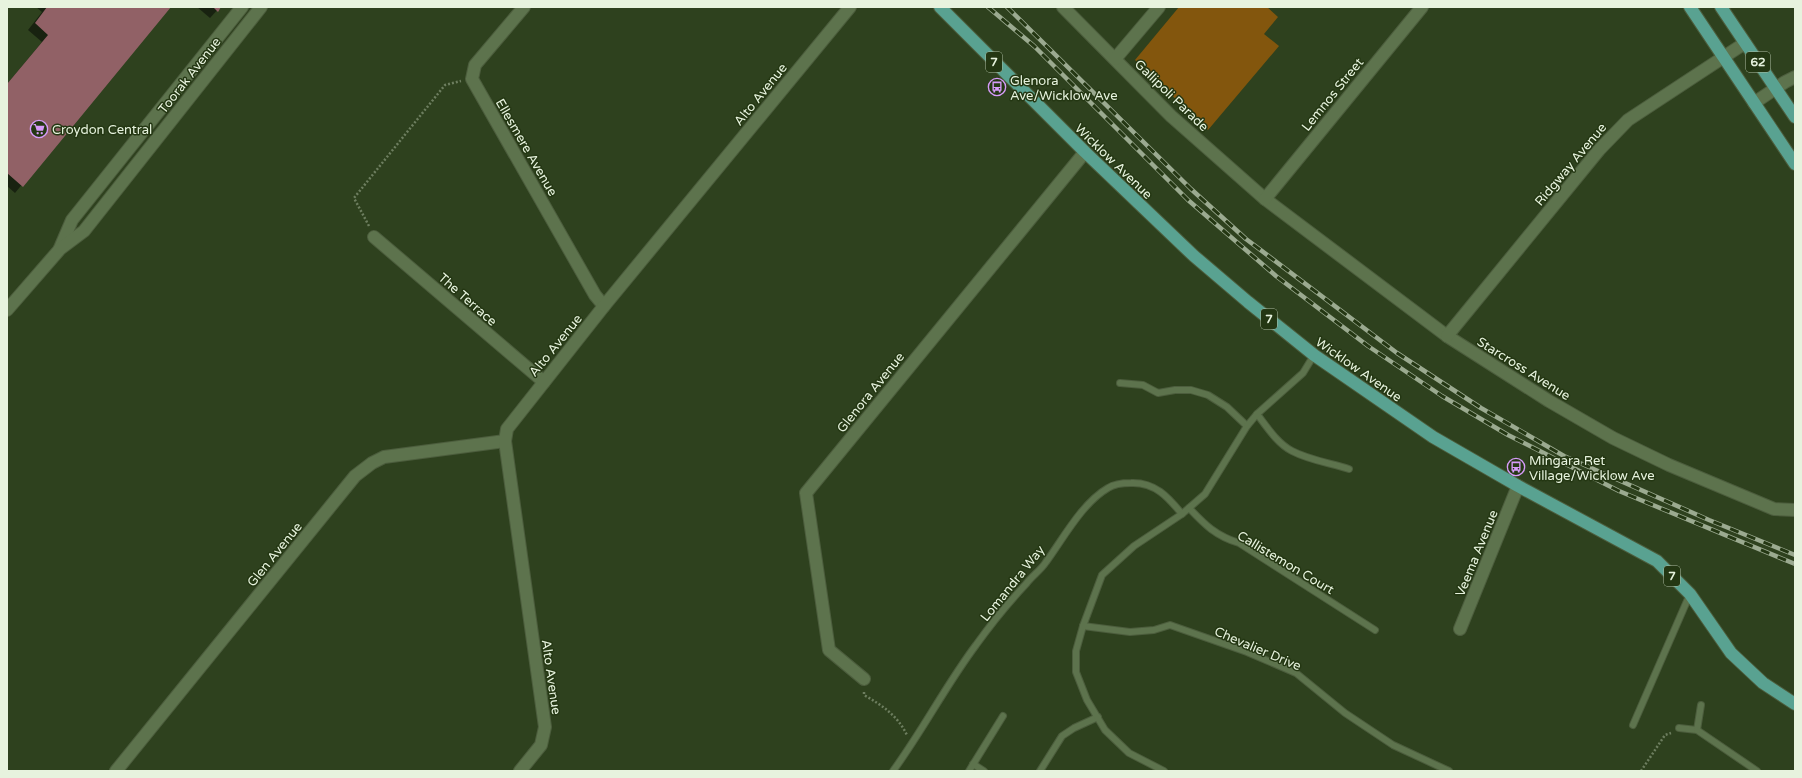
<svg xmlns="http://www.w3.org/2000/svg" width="1802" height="778" viewBox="0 0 1802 778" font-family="'Varela Round',sans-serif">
	<rect width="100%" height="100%" fill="#2e411e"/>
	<path fill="#83560d" d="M1179 7H1267L1278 17 1264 34 1279 46 1208 130 1135 60Z"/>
	<g fill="#0007">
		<path d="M36 7H169L15 193 7 186V84L42 42 28 30 42 12Z"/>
		<path d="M197 7H220L210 18Z"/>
	</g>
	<g fill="#916166">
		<path d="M47 7H171L23 187 7 173V84L48 35 35 23Z"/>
		<path d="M213 7H221L218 12Z"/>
	</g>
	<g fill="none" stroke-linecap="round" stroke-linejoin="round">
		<defs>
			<g id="lane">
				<path d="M1120 383 1143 385 1158 393 1175 390H1191L1208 395 1227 407 1247 426"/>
				<path d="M1257 414C1267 427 1277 443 1292 451 1309 460 1330 463 1349 469"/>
				<path d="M1189 508C1205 525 1216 536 1239 543L1375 630"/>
				<path d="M1083 626 1130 632 1154 630 1170 625 1247 652 1296 673 1345 713 1393 745 1449 771"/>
				<path d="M1633 725 1690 594"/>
				<path d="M1679 728 1697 730 1757 771"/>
				<path d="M1697 730 1701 705"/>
				<path d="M973 764 984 771"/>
				<path d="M893 771C923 730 946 685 976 645 991 624 1008 603 1026 584 1032 576 1041 570 1046 562 1063 539 1082 503 1108 488 1114 484 1124 483 1131 483 1155 482 1168 497 1182 514"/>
				<path d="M969 771 1003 716"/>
				<path d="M1040 771 1062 736 1074 728 1098 717"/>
				<path d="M1164 771 1129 753 1105 730 1087 700 1076 672V651L1083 626 1102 575 1134 546 1182 514 1205 494 1247 426 1257 414 1303 373 1314 355"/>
			</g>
			<g id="street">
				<path d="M524 7 475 65 472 79 595 295 604 306"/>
				<path d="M1063 7 1171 116 1265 199 1447 336 1549 401 1613 438 1669 465 1774 509 1795 510"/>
				<path d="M1115 59 1159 7"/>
				<path d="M1754 103 1785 82 1795 77"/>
				<path d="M1265 199 1422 7"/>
				<path d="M374 237 544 382"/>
				<path d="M60 248 72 220 242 7"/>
				<path d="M7 310 60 249 84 231 261 7"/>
				<path d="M1447 336 1599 150 1628 120 1745 43"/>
				<path d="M1460 629 1518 486"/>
				<path d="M864 679 829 650 806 493 1085 152"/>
				<path d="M116 771 355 476 372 463 384 457 505 441"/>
				<path d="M520 771 541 745 545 727 505 441 507 429 604 306 850 7"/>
			</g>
			<g id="primary">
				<path d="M940 7 1085 152 1194 256 1248 302 1314 355 1433 437 1518 486 1657 561 1690 594 1731 653 1763 683 1795 704"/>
				<path d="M1690 7 1795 164"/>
				<path d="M1721 7 1795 117"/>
			</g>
		</defs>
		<use href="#lane" stroke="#4c5d3d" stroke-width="8"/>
		<use href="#street" stroke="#4c5d3d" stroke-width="14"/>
		<use href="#primary" stroke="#4c5d3d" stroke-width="14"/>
		<g stroke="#6d7e5f" stroke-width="2.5" stroke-dasharray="2 2" stroke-linecap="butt">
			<path d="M369 226 354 198 445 85 461 81"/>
			<path d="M864 692V695C883 706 897 715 907 735"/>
			<path d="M1641 771 1665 735 1671 733"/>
		</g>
		<use href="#lane" stroke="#5d734d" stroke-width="6"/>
		<use href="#street" stroke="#5d734d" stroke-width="12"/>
		<use href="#primary" stroke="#59a291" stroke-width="12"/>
		<defs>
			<g id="rail">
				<path d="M988 7 1034 46 1188 200 1276 276 1368 346 1442 396 1508 435 1619 491 1795 564"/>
				<path d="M1007 7 1191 189 1246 239 1397 353 1481 408 1564 456 1709 520 1795 555"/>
			</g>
		</defs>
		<use href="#rail" stroke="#9baa90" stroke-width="4.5"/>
		<use href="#rail" stroke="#243713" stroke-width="3" stroke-dasharray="9" stroke-linecap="butt"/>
	</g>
	<defs>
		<symbol id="bus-ring" viewBox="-11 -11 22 22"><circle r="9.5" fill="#243713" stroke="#d69bf9" stroke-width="1.5"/><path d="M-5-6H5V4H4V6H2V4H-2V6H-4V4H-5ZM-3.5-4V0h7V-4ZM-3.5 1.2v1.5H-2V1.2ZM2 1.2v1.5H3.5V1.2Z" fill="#d69bf9"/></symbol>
		<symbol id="supermarket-ring" viewBox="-11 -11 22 22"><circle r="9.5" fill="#243713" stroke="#d69bf9" stroke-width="1.5"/><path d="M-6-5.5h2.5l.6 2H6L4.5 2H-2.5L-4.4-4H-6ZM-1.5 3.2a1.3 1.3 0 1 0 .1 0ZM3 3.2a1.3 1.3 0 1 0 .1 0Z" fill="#d69bf9"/></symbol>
	</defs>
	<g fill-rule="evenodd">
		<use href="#bus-ring" x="987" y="77" width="20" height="20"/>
		<use href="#supermarket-ring" x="29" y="119" width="20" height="20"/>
		<use href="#bus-ring" x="1506" y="457" width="20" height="20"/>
	</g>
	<g text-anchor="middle" stroke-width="3" stroke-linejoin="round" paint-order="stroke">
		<g fill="#243713" stroke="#acbba1" stroke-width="1">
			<rect x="986" y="52" width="16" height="20" rx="3"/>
			<rect x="1746" y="52" width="24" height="20" rx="3"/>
			<rect x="1261" y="309" width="16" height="20" rx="3"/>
			<rect x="1664" y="566" width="16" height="20" rx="3"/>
		</g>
		<g font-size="12" font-weight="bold" fill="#e7f3de">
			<text x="994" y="66">7</text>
			<text x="1758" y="66">62</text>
			<text x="1269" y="323">7</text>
			<text x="1672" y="580">7</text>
		</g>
		<g font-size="13" fill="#e7f3de" stroke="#243713">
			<text transform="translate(189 75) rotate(-52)" y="5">Toorak Avenue</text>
			<text transform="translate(760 94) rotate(-51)" y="5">Alto Avenue</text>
			<text transform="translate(1332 94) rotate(-51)" y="5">Lemnos Street</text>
			<text transform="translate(1172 95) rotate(44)" y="5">Gallipoli Parade</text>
			<text transform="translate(527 147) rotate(60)" y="5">Ellesmere Avenue</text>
			<text transform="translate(1114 161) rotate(44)" y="5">Wicklow Avenue</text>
			<text transform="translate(1570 164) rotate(-50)" y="5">Ridgway Avenue</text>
			<text transform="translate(468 299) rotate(41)" y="5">The Terrace</text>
			<text transform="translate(555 345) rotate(-51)" y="5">Alto Avenue</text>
			<text transform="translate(1524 368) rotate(32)" y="5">Starcross Avenue</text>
			<text transform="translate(1359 369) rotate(35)" y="5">Wicklow Avenue</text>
			<text transform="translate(870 392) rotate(-51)" y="5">Glenora Avenue</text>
			<text transform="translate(1476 553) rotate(-68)" y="5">Veema Avenue</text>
			<text transform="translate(274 554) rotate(-51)" y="5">Glen Avenue</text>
			<text transform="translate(1286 562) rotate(31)" y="5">Callistemon Court</text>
			<text transform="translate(1012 583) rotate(-51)" y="5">Lomandra Way</text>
			<text transform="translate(1258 648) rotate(23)" y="5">Chevalier Drive</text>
			<text transform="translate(552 677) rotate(82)" y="5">Alto Avenue</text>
		</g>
		<g font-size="13" fill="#e7f3de" stroke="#243713" text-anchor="start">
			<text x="1010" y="85">Glenora<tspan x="1010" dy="15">Ave/Wicklow Ave</tspan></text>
			<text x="52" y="134">Croydon Central</text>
			<text x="1529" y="465">Mingara Ret<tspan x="1529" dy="15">Village/Wicklow Ave</tspan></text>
		</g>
	</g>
	<rect width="1802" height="778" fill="none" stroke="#e7f3de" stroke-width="16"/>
</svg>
